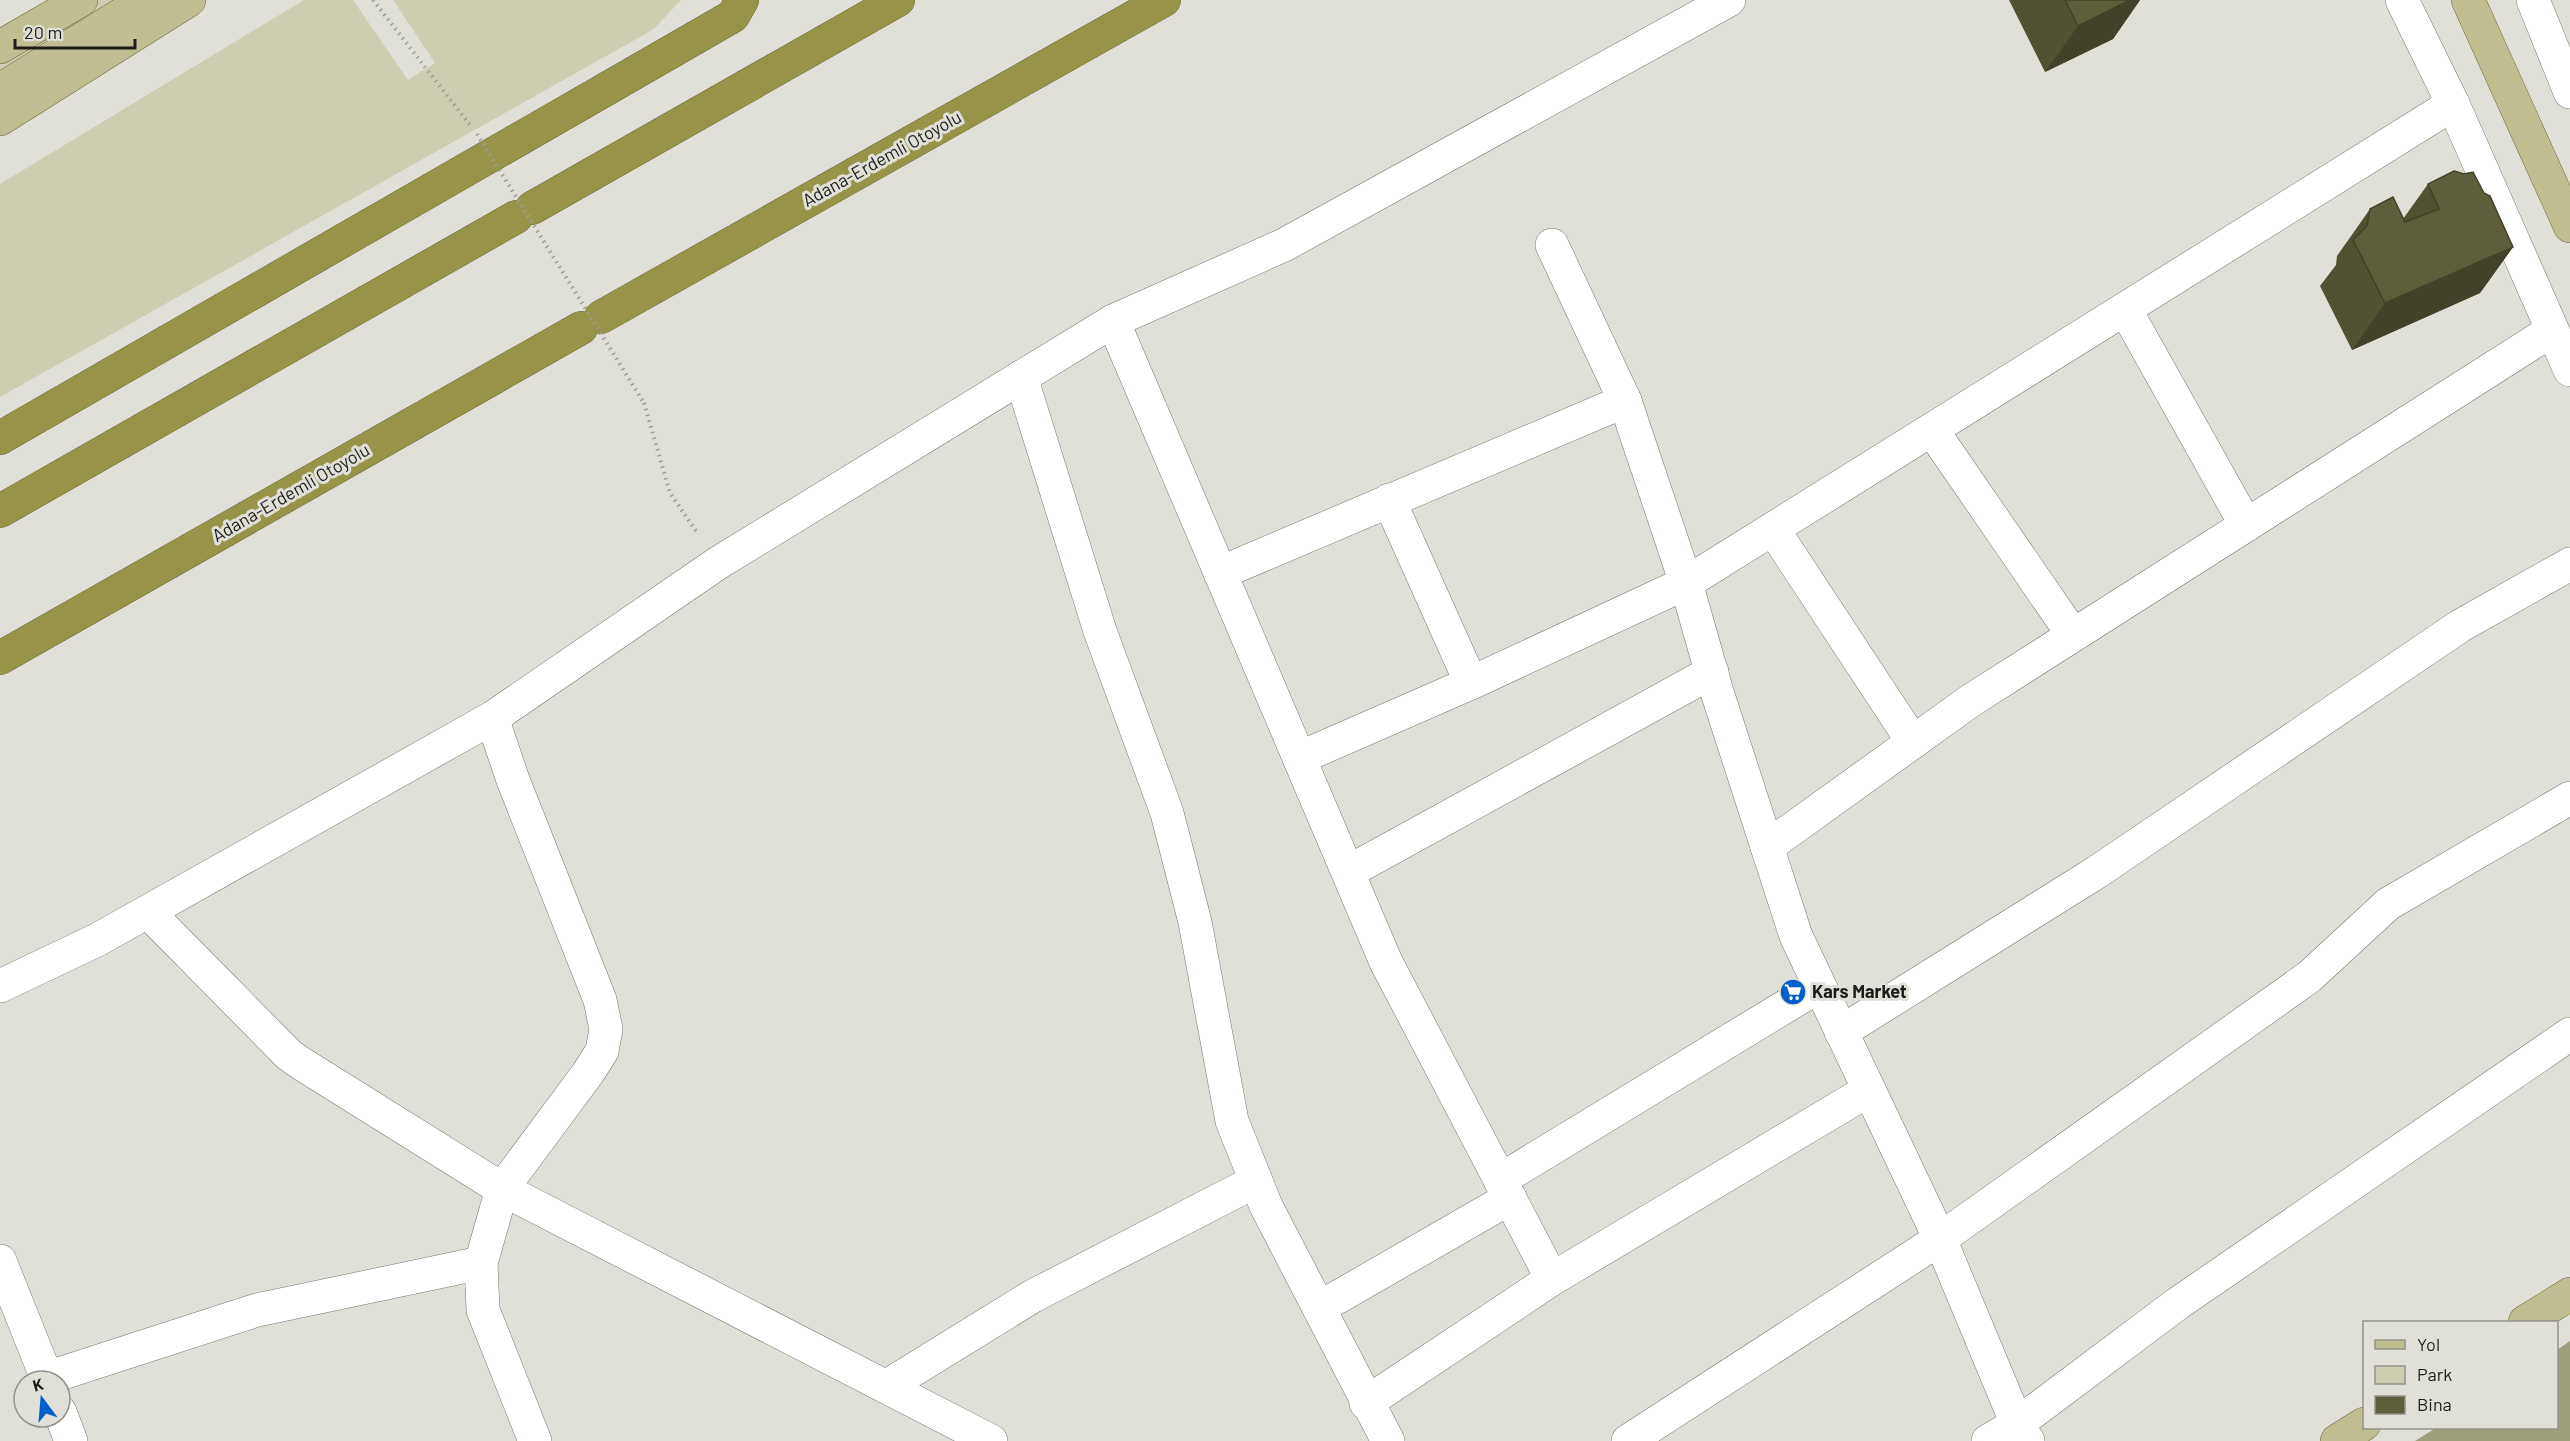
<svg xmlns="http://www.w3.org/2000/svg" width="2570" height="1441" viewBox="0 0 2570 1441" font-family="Barlow,sans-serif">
	<rect width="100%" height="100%" fill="#e0e0d9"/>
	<g fill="#cdcdb2">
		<path d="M93 0H121L0 76V56Z"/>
		<path d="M304 0H353L408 80 435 63 393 0H681L654 29 0 397V184Z"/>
	</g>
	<path fill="#9f9e7b" d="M2570 1341V1441H2415L2436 1428H2556L2557 1350Z"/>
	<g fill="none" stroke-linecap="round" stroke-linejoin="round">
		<defs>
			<g id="minor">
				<path d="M2402 0 2453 104 2570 370"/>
				<path d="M2533 0 2570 92"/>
				<path d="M1552 245 1625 401 1686 583 1717 692 1796 936 1940 1239 2017 1424 2028 1441"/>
				<path d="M2125 309 2246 525"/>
				<path d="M1113 321 1386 962 1552 1279"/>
				<path d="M1021 377 1100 631 1167 813 1195 922 1232 1121 1266 1206 1388 1441"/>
				<path d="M1932 430 2073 635"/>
				<path d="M1389 500 1471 683"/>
				<path d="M1773 529 1913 742"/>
				<path d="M1220 573 1625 401"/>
				<path d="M492 718 513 780 600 1000 606 1029 602 1051 588 1073 502 1189 481 1263 483 1310 535 1441"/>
				<path d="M1299 758 1471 683 1686 583 2453 104"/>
				<path d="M1767 847 1970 701 2551 331"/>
				<path d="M1348 872 1712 672"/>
				<path d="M148 912 289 1055 302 1064 502 1189 991 1441"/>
				<path d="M0 986 97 940 492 718 718 563 1113 321 1284 245 1729 0"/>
				<path d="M1841 1032 2097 872 2460 626 2570 564"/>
				<path d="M1500 1180 1819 986"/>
				<path d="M0 1261 48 1381"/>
				<path d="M1319 1308 1510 1198"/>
				<path d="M47 1378 257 1310 481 1263"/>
				<path d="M887 1386 1033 1296 1256 1181"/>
				<path d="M1366 1403 1552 1279 1869 1090"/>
				<path d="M60 1412 71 1441"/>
				<path d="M1628 1441 1940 1239 2309 977 2388 904 2570 798"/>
				<path d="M1988 1441 2017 1424 2177 1304 2570 1034"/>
			</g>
			<g id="major">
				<path d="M2468 0 2570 226"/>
				<path d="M0 47 81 0"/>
				<path d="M0 90 145 0"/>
				<path d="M0 119 189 0"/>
				<path d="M2525 1322 2570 1294"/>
				<path d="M2337 1441 2364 1424"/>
			</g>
			<g id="highway">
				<path d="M532 208 898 0"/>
				<path d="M601 317 1164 0"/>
				<path d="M0 438 733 16 742 0"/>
				<path d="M0 511 516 217"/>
				<path d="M0 658 581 328"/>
			</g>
		</defs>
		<use href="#minor" stroke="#787871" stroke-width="34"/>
		<use href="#major" stroke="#6c6a38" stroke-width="34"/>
		<use href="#highway" stroke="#6c6a38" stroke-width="34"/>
		<g stroke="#9e9e98" stroke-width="4" stroke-dasharray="1.5 4.5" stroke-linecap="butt">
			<path d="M373 0 470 125"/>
			<path d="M644 403 670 493 696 531"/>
		</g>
		<use href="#minor" stroke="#fff" stroke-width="33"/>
		<use href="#major" stroke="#c1bf92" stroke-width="33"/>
		<use href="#highway" stroke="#979449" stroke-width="33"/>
		<path stroke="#9e9e98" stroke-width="4" stroke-dasharray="1.5 4.5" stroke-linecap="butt" d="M477 134 644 403"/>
	</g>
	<g fill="#515134">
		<path d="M2009 0H2140L2113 39 2045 72Z"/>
		<path d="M2428 184 2484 193 2513 247 2480 293 2352 350 2320 286 2336 265 2337 256 2370 209 2403 219Z"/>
	</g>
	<g fill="#42422b">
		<path d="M2130 0H2140L2113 39 2045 72 2078 26Z"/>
		<path d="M2513 247 2480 293 2352 350 2385 303Z"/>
	</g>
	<g fill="#5e5e3d" stroke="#42422b" stroke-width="1.5">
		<path d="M2065 0H2130L2078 26Z"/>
		<path d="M2454 171 2464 174 2473 172 2484 193 2490 196 2513 247 2385 303 2353 240 2367 226 2370 209 2393 197 2405 222 2439 209 2428 184Z"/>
	</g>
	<defs>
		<symbol id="supermarket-disc" viewBox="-11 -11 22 22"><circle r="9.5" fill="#005fc8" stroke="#e0e0d9"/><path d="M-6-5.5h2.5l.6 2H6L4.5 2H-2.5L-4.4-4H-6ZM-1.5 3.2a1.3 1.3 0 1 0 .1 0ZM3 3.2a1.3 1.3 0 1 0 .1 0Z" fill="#fff"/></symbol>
	</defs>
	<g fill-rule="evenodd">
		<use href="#supermarket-disc" x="1778" y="977" width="30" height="30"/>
	</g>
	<g text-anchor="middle" stroke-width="6" stroke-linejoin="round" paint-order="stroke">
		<g font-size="18" fill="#1c1c19" stroke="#e0e0d9">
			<text transform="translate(882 159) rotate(-29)" y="6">Adana-Erdemli Otoyolu</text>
			<text transform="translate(291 493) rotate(-30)" y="6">Adana-Erdemli Otoyolu</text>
		</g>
		<g font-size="18" font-weight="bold" fill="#1c1c19" stroke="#e0e0d9" text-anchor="start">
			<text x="1812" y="998">Kars Market</text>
		</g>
	</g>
	<rect x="2363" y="1321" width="195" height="108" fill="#e0e0d9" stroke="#92928c" stroke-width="1.5"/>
	<rect x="2375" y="1340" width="30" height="9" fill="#c1bf92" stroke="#92928c" stroke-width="1.5"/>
	<text x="2417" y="1351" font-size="18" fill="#1c1c19">Yol</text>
	<rect x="2375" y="1366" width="30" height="18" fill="#cdcdb2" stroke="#92928c" stroke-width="1.5"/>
	<text x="2417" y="1381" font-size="18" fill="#1c1c19">Park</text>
	<rect x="2375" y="1396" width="30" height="18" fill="#5e5e3d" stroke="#92928c" stroke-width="1.5"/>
	<text x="2417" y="1411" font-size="18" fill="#1c1c19">Bina</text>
	<g transform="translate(42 1399) rotate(344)"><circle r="28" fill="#e0e0d9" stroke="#92928c" stroke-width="1.5"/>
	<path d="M0-4.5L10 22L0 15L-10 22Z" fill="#005fc8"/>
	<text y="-9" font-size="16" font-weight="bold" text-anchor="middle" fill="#1c1c19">K</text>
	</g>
	<path d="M15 39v9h120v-9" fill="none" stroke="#1c1c19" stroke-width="3"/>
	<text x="24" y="39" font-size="18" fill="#1c1c19" stroke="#e0e0d9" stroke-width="4.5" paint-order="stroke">20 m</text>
</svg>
